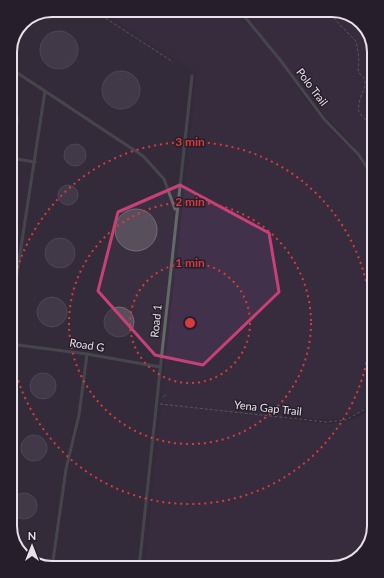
<svg xmlns="http://www.w3.org/2000/svg" width="384" height="578" viewBox="0 0 384 578" font-family="Lato,sans-serif">
	<rect width="100%" height="100%" fill="#302835"/>
	<path fill="#3a2f41" d="M52 10H100L197 73 164 372 145 568H49L31 562 16 547 10 526V49L24 21Z"/>
	<g fill="#41314b">
		<path d="M100 10H236L279 61 310 105 335 134 349 147 368 170 370 177V197L374 209V402C366 407 358 413 349 416 329 424 304 417 283 415V419L328 424 346 422 361 415 374 407V526L368 547 353 562 332 568H145L164 372 197 73Z"/>
		<path d="M241 10H335L368 31 374 52V171H372L351 143 326 117 275 51Z"/>
	</g>
	<g fill="none" stroke-linecap="round" stroke-linejoin="round">
		<path stroke="#297460" stroke-width="1.5" d="M163 397 166 395"/>
	</g>
	<g fill="#584f5d" stroke="#746b7a">
		<circle cx="59" cy="50" r="19"/>
		<circle cx="121" cy="90" r="19"/>
		<path d="M10 106 14 109 17 113 18 118V123L16 128 10 134Z"/>
		<circle cx="75" cy="155" r="11"/>
		<circle cx="68" cy="195" r="10"/>
		<circle cx="136" cy="230" r="21"/>
		<circle cx="60" cy="253" r="15"/>
		<circle cx="52" cy="312" r="15"/>
		<circle cx="119" cy="322" r="15"/>
		<circle cx="43" cy="386" r="13"/>
		<circle cx="34" cy="448" r="13"/>
		<circle cx="24" cy="506" r="13"/>
		<path d="M17 546 26 552 34 561 32 563 31 562 16 548Z"/>
	</g>
	<g fill="none" stroke-linecap="round" stroke-linejoin="round">
		<g stroke="#8e8892" stroke-width="1" stroke-dasharray="3 2" stroke-linecap="butt">
			<path d="M93 10 173 62"/>
			<path d="M327 10 341 26 356 41 358 52 359 61 358 69 359 73 365 79V86L360 99 358 110 362 116 367 121V128L374 137"/>
			<path d="M160 404 326 422 346 420 374 404"/>
		</g>
		<g stroke="#616a67" stroke-width="3">
			<path d="M239 10 281 61 324 119 358 154 371 173 372 180 371 190 374 202"/>
			<path d="M10 68 143 156 164 179 175 209"/>
			<path d="M10 158 35 162"/>
			<path d="M10 319 45 91"/>
			<path d="M10 344 87 354 160 367"/>
			<path d="M52 568 66 469 79 415 87 354"/>
			<path d="M139 568C157 404 173 240 192 76"/>
		</g>
	</g>
	<path d="M0 0H384V578H0ZM180 185 269 233 279 292 203 365 155 355 98 291 118 212Z" fill="#302835" fill-opacity=".55" fill-rule="evenodd"/>
	<path fill="none" stroke="#c94078" stroke-width="3" stroke-linejoin="round" d="M180 185 269 233 279 292 203 365 155 355 98 291 118 212Z"/>
	<g fill="none" stroke="#d83b3b" stroke-width="2" stroke-dasharray="2 4">
		<circle cx="190" cy="323" r="60"/>
		<circle cx="190" cy="323" r="121"/>
		<path d="M10 303A181 181 0 1 1 10 343"/>
	</g>
	<g text-anchor="middle" stroke-width="3" stroke-linejoin="round" paint-order="stroke">
		<g font-size="11" fill="#e7e2ea" stroke="#261f2b">
			<text transform="translate(312 87) rotate(53)" y="4">Polo Trail</text>
			<text transform="translate(156 321) rotate(-84)" y="4">Road 1</text>
			<text transform="translate(87 345) rotate(9)" y="4">Road G</text>
			<text transform="translate(268 408) rotate(6)" y="4">Yena Gap Trail</text>
		</g>
	</g>
	<path d="M0 0H384V578H0ZM52 17H332A35 35 0 0 1 367 52V526A35 35 0 0 1 332 561H52A35 35 0 0 1 17 526V52A35 35 0 0 1 52 17Z" fill="#261f2b" fill-rule="evenodd"/>
	<path fill="none" stroke="#e7e2ea" stroke-width="2" d="M52 17H332A35 35 0 0 1 367 52V526A35 35 0 0 1 332 561H52A35 35 0 0 1 17 526V52A35 35 0 0 1 52 17Z"/>
	<circle cx="190" cy="323" r="6" fill="#d83b3b" stroke="#261f2b" stroke-width="2"/>
	<g font-size="12" text-anchor="middle" font-weight="bold" fill="#d83b3b" stroke="#261f2b" stroke-width="3" stroke-linejoin="round" paint-order="stroke">
		<text x="190" y="146">3 min</text>
		<text x="190" y="206">2 min</text>
		<text x="190" y="267">1 min</text>
	</g>
	<g transform="translate(32 546)" stroke="#261f2b" stroke-width="3" paint-order="stroke">
	<path d="M0-3L7 15L0 10L-7 15Z" fill="#e7e2ea"/>
	<text y="-6" font-size="11" font-weight="bold" text-anchor="middle" fill="#e7e2ea">N</text>
	</g>
</svg>
